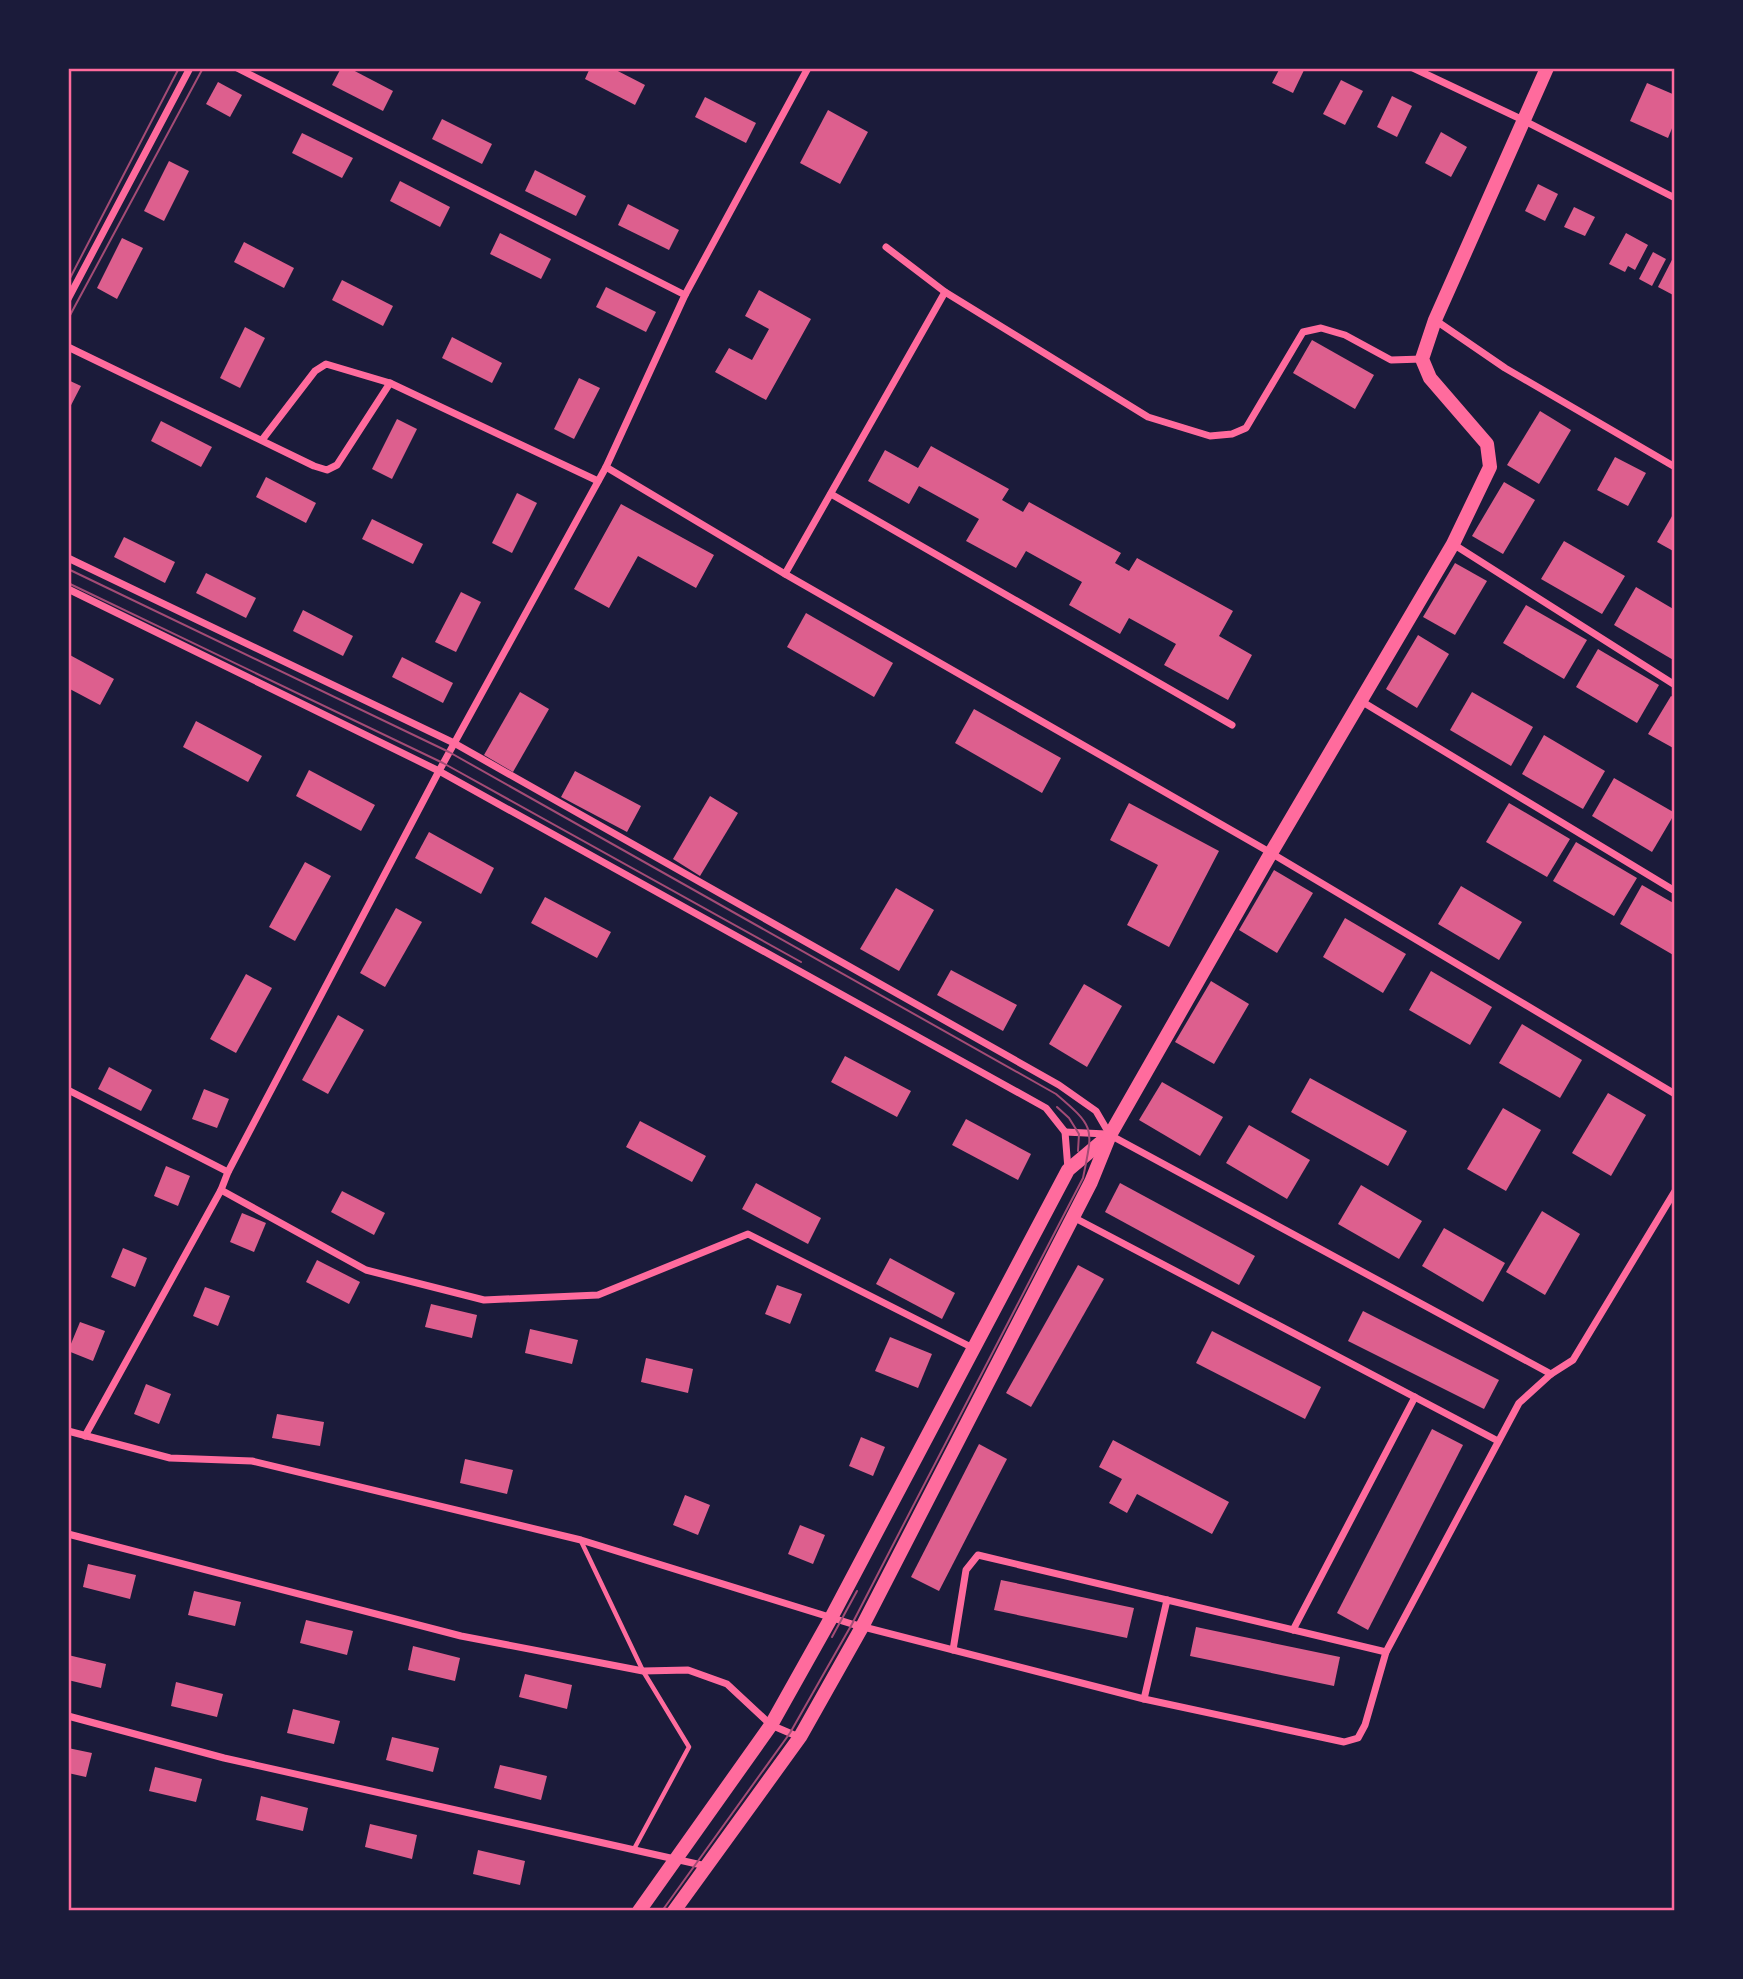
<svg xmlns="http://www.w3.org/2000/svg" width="1743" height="1979" viewBox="0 0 1743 1979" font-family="Roboto,sans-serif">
	<rect width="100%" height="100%" fill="#1b1b3a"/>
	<g fill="#dd5f8e">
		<path d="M341 68H349L393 91 383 111 332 85Z"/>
		<path d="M590 68H612L645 85 635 105 585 79Z"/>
		<path d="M1280 68H1305L1293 93 1272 83Z"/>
		<path d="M1341 80 1363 91 1345 125 1323 114Z"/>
		<path d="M218 82 242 95 230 117 206 104Z"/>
		<path d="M1647 83 1675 95V121L1668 138 1630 121Z"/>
		<path d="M1392 96 1412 106 1397 137 1377 127Z"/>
		<path d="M705 97 756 123 746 143 695 117Z"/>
		<path d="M828 110 868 132 840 184 800 163Z"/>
		<path d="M442 119 492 144 482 164 432 139Z"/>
		<path d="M1441 132 1467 147 1451 177 1425 163Z"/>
		<path d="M302 133 353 158 342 178 292 153Z"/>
		<path d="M169 161 189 171 164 221 144 211Z"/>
		<path d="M535 170 586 196 576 216 525 191Z"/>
		<path d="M400 181 450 207 440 227 390 201Z"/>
		<path d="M1538 184 1558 194 1545 221 1525 211Z"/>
		<path d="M628 204 679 230 669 250 618 225Z"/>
		<path d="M1574 207 1595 217 1585 236 1564 227Z"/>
		<path d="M500 233 551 259 541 279 490 254Z"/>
		<path d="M1626 233 1648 245 1635 270 1628 266 1625 272 1609 264Z"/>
		<path d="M122 238 143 248 117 299 97 288Z"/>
		<path d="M244 242 294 268 284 288 234 262Z"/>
		<path d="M1653 252 1666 259 1652 286 1639 279Z"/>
		<path d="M1675 254V296L1658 287Z"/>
		<path d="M342 280 393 306 383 326 332 300Z"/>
		<path d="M606 287 656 312 646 332 596 307Z"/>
		<path d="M759 290 811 319 766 400 715 372 729 348 752 360 769 329 745 316Z"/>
		<path d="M245 327 265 338 240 388 220 378Z"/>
		<path d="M452 337 502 363 492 383 442 358Z"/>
		<path d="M1312 340 1374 375 1355 409 1293 373Z"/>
		<path d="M579 378 600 388 574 439 554 429Z"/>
		<path d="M68 380 81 386 68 411Z"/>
		<path d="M1540 411 1571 430 1539 484 1507 465Z"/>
		<path d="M397 419 417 429 392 479 372 469Z"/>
		<path d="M161 421 212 447 201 467 151 441Z"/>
		<path d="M931 446 1009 489 1002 500 1023 512 1029 502 1121 553 1115 563 1129 571 1137 558 1233 611 1219 636 1252 655 1228 700 1164 665 1176 644 1129 618 1120 634 1069 605 1082 582 1026 551 1016 568 966 541 979 519 919 486 909 504 868 481 885 450 918 468Z"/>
		<path d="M1615 457 1646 473 1628 506 1597 490Z"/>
		<path d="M266 477 316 503 306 523 256 497Z"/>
		<path d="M1504 482 1535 500 1503 554 1472 536Z"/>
		<path d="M517 493 537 503 512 553 492 543Z"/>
		<path d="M621 504 714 555 696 588 638 556 609 608 574 589Z"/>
		<path d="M1675 511V552L1657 542Z"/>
		<path d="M372 519 423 544 413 564 362 539Z"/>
		<path d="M124 537 175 562 165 583 114 557Z"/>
		<path d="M1564 541 1625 576 1602 614 1541 579Z"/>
		<path d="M1455 563 1487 581 1455 635 1423 617Z"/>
		<path d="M206 573 256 598 246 618 196 593Z"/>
		<path d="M1636 587 1675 610V661L1614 625Z"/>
		<path d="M461 592 481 602 456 652 435 642Z"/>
		<path d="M1526 605 1587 640 1564 679 1503 643Z"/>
		<path d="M303 610 353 636 343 656 293 631Z"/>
		<path d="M806 613 893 663 874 697 787 647Z"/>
		<path d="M1418 635 1449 654 1417 708 1386 689Z"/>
		<path d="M1598 649 1659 685 1637 723 1576 687Z"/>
		<path d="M68 654 114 679 100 705 68 688Z"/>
		<path d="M402 657 453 683 443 703 392 677Z"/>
		<path d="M520 692 549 709 513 772 484 755Z"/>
		<path d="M1472 692 1533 727 1511 766 1450 730Z"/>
		<path d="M1671 696 1675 698V749L1648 734Z"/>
		<path d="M974 709 1061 758 1042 793 955 743Z"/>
		<path d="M196 721 262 756 248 782 183 747Z"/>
		<path d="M1544 735 1605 771 1583 809 1522 774Z"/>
		<path d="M309 770 375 805 361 831 296 796Z"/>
		<path d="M575 771 641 806 627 832 561 797Z"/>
		<path d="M1614 778 1675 813 1652 852 1592 816Z"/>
		<path d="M710 796 738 813 700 876 673 859Z"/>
		<path d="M1129 803 1219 851 1169 947 1127 925 1158 865 1110 840Z"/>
		<path d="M1509 803 1570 839 1547 877 1486 842Z"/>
		<path d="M429 832 494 868 481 894 415 858Z"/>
		<path d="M1576 842 1637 878 1614 916 1553 881Z"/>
		<path d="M305 862 331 876 295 941 269 927Z"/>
		<path d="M1274 870 1313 893 1277 953 1239 930Z"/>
		<path d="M1642 885 1675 904V956L1620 924Z"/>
		<path d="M1461 886 1522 922 1499 960 1438 924Z"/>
		<path d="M896 888 934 910 899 971 860 949Z"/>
		<path d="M545 897 611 932 597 958 531 923Z"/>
		<path d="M396 908 422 922 385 987 360 973Z"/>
		<path d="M1345 918 1406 954 1383 993 1323 957Z"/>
		<path d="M951 970 1017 1005 1003 1031 937 995Z"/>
		<path d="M1431 971 1492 1007 1470 1045 1409 1010Z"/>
		<path d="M246 974 272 988 236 1053 210 1039Z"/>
		<path d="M1211 981 1249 1004 1214 1064 1175 1042Z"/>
		<path d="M1084 984 1122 1006 1087 1067 1049 1044Z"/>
		<path d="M338 1015 364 1030 328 1094 302 1080Z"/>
		<path d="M1522 1024 1582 1060 1560 1098 1499 1063Z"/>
		<path d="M845 1056 911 1091 897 1117 831 1082Z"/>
		<path d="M109 1067 152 1090 141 1111 98 1089Z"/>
		<path d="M1310 1078 1407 1131 1388 1166 1291 1112Z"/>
		<path d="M1162 1082 1223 1117 1200 1156 1139 1120Z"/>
		<path d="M204 1089 229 1099 217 1128 192 1119Z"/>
		<path d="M1608 1093 1646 1115 1611 1176 1572 1153Z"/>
		<path d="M1503 1108 1541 1130 1506 1191 1467 1169Z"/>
		<path d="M966 1119 1031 1154 1018 1180 952 1145Z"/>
		<path d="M640 1121 706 1156 692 1182 626 1147Z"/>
		<path d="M1249 1125 1310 1160 1287 1199 1226 1163Z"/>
		<path d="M166 1166 190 1176 178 1206 154 1196Z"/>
		<path d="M756 1183 821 1218 808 1244 742 1209Z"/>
		<path d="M1120 1183 1255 1256 1239 1285 1105 1212Z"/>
		<path d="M1361 1185 1422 1221 1399 1259 1338 1224Z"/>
		<path d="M342 1191 385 1213 374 1235 331 1212Z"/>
		<path d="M1542 1211 1580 1234 1545 1295 1506 1272Z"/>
		<path d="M242 1213 266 1223 254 1252 230 1242Z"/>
		<path d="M1444 1228 1505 1263 1483 1302 1422 1266Z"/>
		<path d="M123 1248 147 1258 135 1287 111 1277Z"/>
		<path d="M890 1258 955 1293 942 1319 876 1284Z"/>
		<path d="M317 1260 360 1282 349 1304 306 1282Z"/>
		<path d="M1078 1265 1104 1279 1031 1407 1006 1393Z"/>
		<path d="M777 1285 802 1294 790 1324 765 1314Z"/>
		<path d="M205 1287 230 1296 218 1326 193 1316Z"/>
		<path d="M431 1304 477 1315 472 1338 425 1327Z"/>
		<path d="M1363 1311 1499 1380 1484 1409 1348 1341Z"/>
		<path d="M80 1322 105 1331 93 1361 68 1351Z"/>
		<path d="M530 1329 578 1340 572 1364 525 1353Z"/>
		<path d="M1212 1331 1321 1387 1305 1419 1196 1363Z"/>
		<path d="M890 1337 932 1354 918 1388 875 1371Z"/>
		<path d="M646 1358 693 1369 688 1393 641 1382Z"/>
		<path d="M146 1384 171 1394 159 1424 134 1414Z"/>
		<path d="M277 1414 324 1422 320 1446 272 1438Z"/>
		<path d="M1432 1429 1463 1445 1368 1630 1337 1613Z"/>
		<path d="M861 1437 885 1447 873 1476 849 1466Z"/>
		<path d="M1113 1440 1229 1502 1212 1534 1137 1494 1127 1513 1109 1503 1122 1479 1099 1467Z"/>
		<path d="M979 1444 1007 1459 939 1591 911 1577Z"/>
		<path d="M465 1459 513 1470 507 1494 460 1483Z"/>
		<path d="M685 1495 710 1505 698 1535 673 1525Z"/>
		<path d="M800 1525 825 1535 813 1564 788 1554Z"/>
		<path d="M88 1564 136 1575 130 1599 83 1587Z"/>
		<path d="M1001 1580 1134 1608 1127 1638 994 1610Z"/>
		<path d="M194 1591 241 1602 235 1626 188 1615Z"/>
		<path d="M306 1620 353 1631 347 1655 300 1643Z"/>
		<path d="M1196 1627 1340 1657 1334 1686 1190 1656Z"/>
		<path d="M413 1646 460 1658 455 1681 408 1670Z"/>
		<path d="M68 1655 106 1664 101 1688 68 1680Z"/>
		<path d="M525 1674 572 1685 567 1709 519 1697Z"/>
		<path d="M176 1682 223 1694 217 1717 171 1706Z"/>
		<path d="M293 1709 340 1721 334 1744 287 1733Z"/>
		<path d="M392 1737 439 1748 433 1772 386 1760Z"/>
		<path d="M68 1748 92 1753 86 1777 68 1773Z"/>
		<path d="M500 1765 547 1776 541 1800 494 1788Z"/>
		<path d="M155 1767 202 1779 196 1802 149 1791Z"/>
		<path d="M261 1796 308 1808 303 1831 256 1820Z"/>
		<path d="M370 1824 417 1835 412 1859 365 1847Z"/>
		<path d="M478 1850 525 1861 520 1885 473 1874Z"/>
	</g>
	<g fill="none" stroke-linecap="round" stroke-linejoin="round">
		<path stroke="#ff6b9d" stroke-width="4.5" d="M581 1541 643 1671 689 1747 634 1849"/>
		<g stroke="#ff6b9d" stroke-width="7">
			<path d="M237 68 685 295"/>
			<path d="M1413 68 1523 120 1675 198"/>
			<path d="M886 247 945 292 1148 417 1210 436 1232 434 1246 428 1303 332 1321 328 1345 335 1391 360 1422 359"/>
			<path d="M68 299 190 68"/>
			<path d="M1435 320 1505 368 1675 467"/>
			<path d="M68 347 314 466 327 470 337 465 390 383"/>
			<path d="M262 440 315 371 326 364 390 383 598 481"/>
			<path d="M606 467 785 574 1271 853 1675 1094"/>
			<path d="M831 494 1232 725"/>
			<path d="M1453 544 1675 685"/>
			<path d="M68 558 454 743 1059 1085 1096 1111 1110 1135 1551 1374"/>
			<path d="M785 574 945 292"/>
			<path d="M68 589 439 771 1046 1108 1065 1132 1068 1169"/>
			<path d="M1361 701 1675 891"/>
			<path d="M68 1090 228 1172"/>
			<path d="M1065 1132 1106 1134"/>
			<path d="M221 1190 366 1270 484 1300 598 1295 748 1234 973 1348"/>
			<path d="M1073 1217 1498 1441"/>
			<path d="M68 1431 170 1458 252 1461 581 1540 852 1624 1144 1699 1344 1742 1358 1738 1365 1725 1386 1652 1519 1403 1551 1374 1573 1360 1675 1191"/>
			<path d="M85 1436 221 1190 228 1172 439 771 606 467 685 295 808 68"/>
			<path d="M68 1534 461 1636 643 1671 688 1670 727 1684 771 1725 799 1737"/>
			<path d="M1293 1630 1415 1397"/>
			<path d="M953 1650 966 1570 978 1555 1386 1652"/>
			<path d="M1144 1699 1167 1600"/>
			<path d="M68 1716 224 1758 706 1866"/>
		</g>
		<g stroke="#ff6b9d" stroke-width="14">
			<path d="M639 1911 771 1725 831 1618 1068 1170 1106 1138"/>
			<path d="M674 1911 800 1737 862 1627 1073 1217 1091 1182 1110 1135 1271 853 1453 544 1490 467 1487 444 1430 378 1422 359 1435 320 1547 68"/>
		</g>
		<g stroke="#a44b75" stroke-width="2">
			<path d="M68 282 179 68"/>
			<path d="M68 319 203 68"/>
			<path d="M68 569 449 752 1056 1094C1096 1128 1093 1128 1083 1178L852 1624 790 1733 662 1911"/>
			<path d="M68 583 443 763 801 962"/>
			<path d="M1057 1107 1069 1118 1079 1134 1078 1151"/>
			<path d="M832 1637 857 1591"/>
		</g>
	</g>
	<rect width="1743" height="1979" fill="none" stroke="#1b1b3a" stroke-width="140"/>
	<rect x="70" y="70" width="1603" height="1839" fill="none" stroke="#ff6b9d" stroke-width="2.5"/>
</svg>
